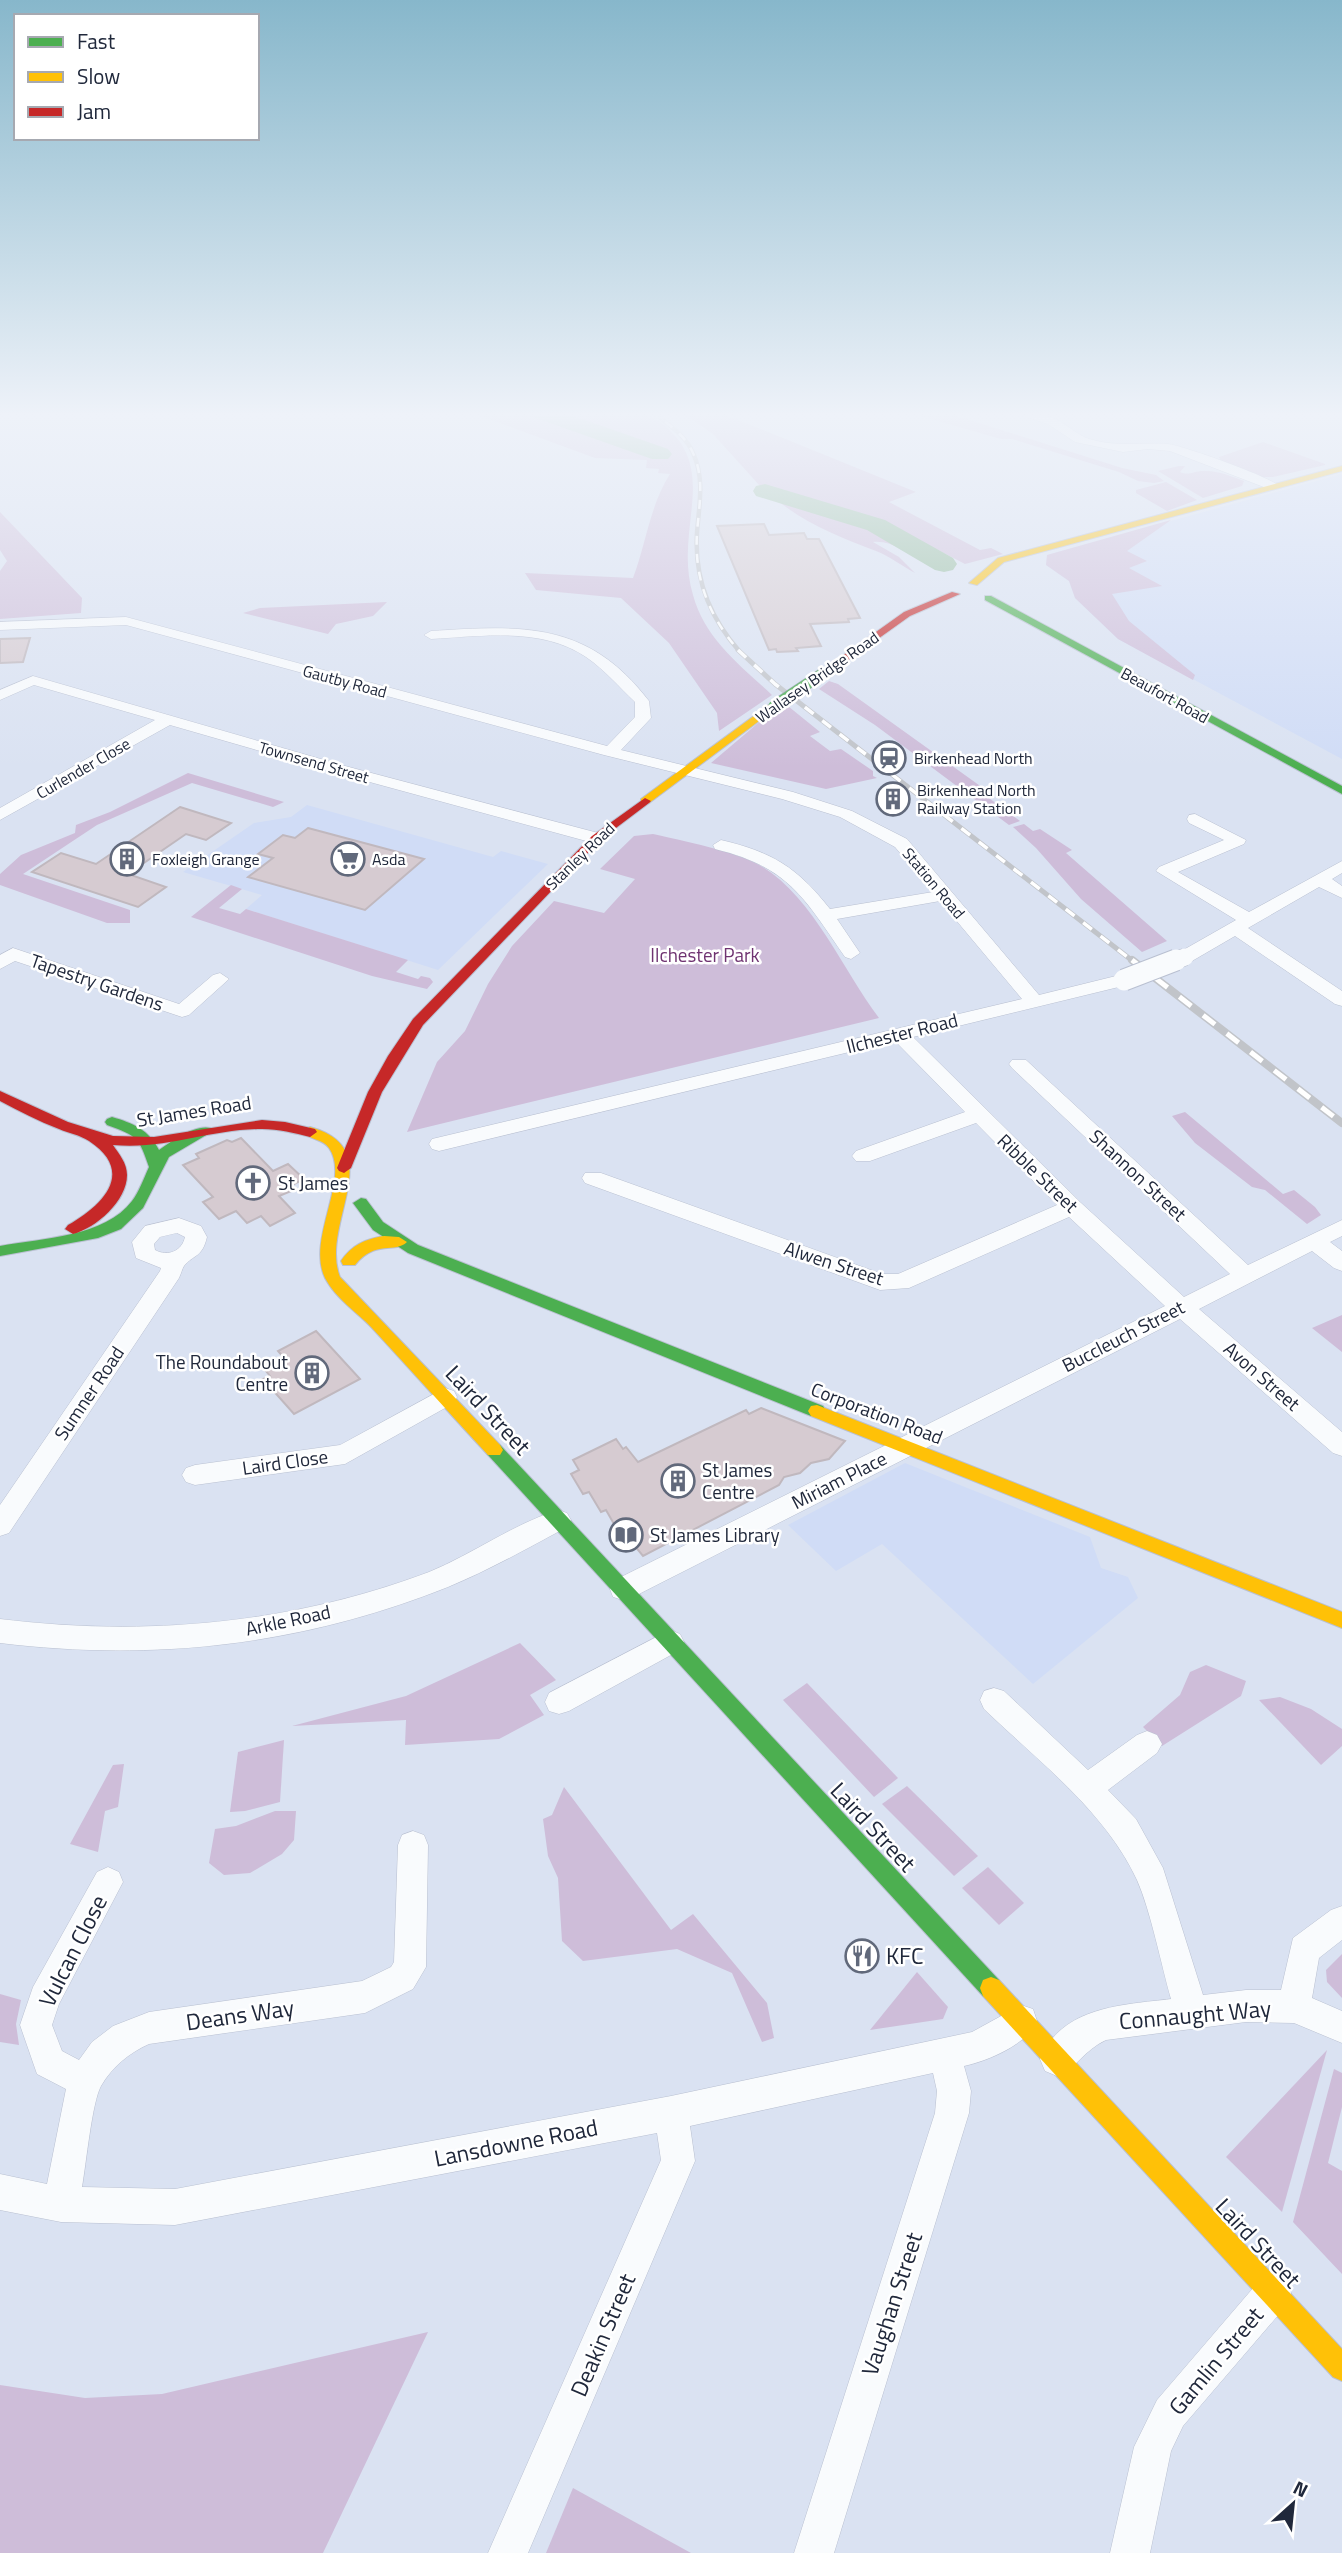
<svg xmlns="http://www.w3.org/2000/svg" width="1342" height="2553" viewBox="0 0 1342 2553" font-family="'Titillium Web',sans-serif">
	<rect width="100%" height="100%" fill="#dae2f2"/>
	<g fill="#d0dcf6">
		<path d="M1342 474V759L1118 639 1075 598 1069 581 1046 565 1047 555Z"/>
		<path d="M307 805 493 857 501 851 548 864 438 970 246 909 262 895 183 872 254 823 291 817Z"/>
		<path d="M905 1463 1090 1537 1101 1568 1128 1577 1138 1598 1033 1684 882 1544 836 1571 788 1525Z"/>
	</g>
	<g fill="#cebdd9">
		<path d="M467 411H530L658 455 666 451 548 411H643C731 460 671 522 693 595 705 639 740 665 772 695L719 731 717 713 669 643 621 598 536 590 525 573 633 578C646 544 650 505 670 474L658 473 659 469 646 468 647 460 595 458Z"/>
		<path d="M680 411H723L726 415 916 492 889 502 980 550 991 548 1003 554 965 564 936 549 930 551 877 523 760 486 713 434Z"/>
		<path d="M903 411H941L1122 468 1156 475 1164 481 1154 483 1138 481 1119 472 1012 439H1001Z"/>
		<path d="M1263 442 1325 464V465L1273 477H1263L1221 461 1219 457Z"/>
		<path d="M1179 466H1185L1180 472C1189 476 1194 471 1203 471 1217 470 1231 476 1244 481L1242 486 1203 498 1158 471Z"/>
		<path d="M1166 482 1197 500 1167 511 1136 493V490Z"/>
		<path d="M773 497 878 531 926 557C906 555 893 540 873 542L899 557 915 573C902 566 889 556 876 551 839 537 804 523 773 497Z"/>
		<path d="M0 512 82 598 81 613 0 619V571L7 561 0 550Z"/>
		<path d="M1171 520 1127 551 1147 561 1129 568 1162 586 1112 594 1129 621 1195 675 1193 680 1118 639 1075 598 1069 581 1046 565 1047 555Z"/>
		<path d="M387 602 373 616 336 624 328 634 243 613 260 608Z"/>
		<path d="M829 681 838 684 983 788 978 790 1020 821 1009 825 875 725 819 689Z"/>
		<path d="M783 702 820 732 810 736 830 751 841 749 873 771V776L877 778 826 789 711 763Z"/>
		<path d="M188 773 284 802 273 807 192 783 97 825 23 874 130 910V923H107L0 885V874L21 855 75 833 76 825 110 812Z"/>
		<path d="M1024 824 1033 831 1040 829 1072 850 1066 853 1167 941 1142 952 1081 899 1036 848 1013 827Z"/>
		<path d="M653 834C683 841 735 851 761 866 814 898 843 971 879 1018L407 1132 437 1062 465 1031 488 984 512 946 554 901 604 913 635 879 600 869 634 836Z"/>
		<path d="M231 885 242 889 219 908 240 914 246 909 408 960 396 972 418 979 421 976 430 978 433 982 427 989 372 976 191 917Z"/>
		<path d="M1185 1112 1283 1194 1294 1190 1315 1207 1321 1215 1307 1224 1265 1190 1252 1187 1195 1143 1172 1116Z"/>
		<path d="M1342 1315V1352L1312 1328Z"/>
		<path d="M520 1643 556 1680 530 1695 544 1715 499 1739 405 1745 406 1720 292 1726 406 1696Z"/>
		<path d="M1206 1665 1246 1681 1241 1696 1162 1746 1143 1727 1180 1695 1190 1672Z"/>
		<path d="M807 1683 898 1778 874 1797 783 1700Z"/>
		<path d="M1280 1697 1311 1709 1342 1729V1746L1321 1765 1259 1700Z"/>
		<path d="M284 1740 280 1802 245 1811 230 1812 238 1752Z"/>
		<path d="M124 1764 118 1807 105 1811 98 1852 70 1844 113 1765Z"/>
		<path d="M907 1786 978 1856 954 1876 882 1804Z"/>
		<path d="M564 1787 671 1930 693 1914 767 2003 774 2038 762 2042 732 1973 677 1949 583 1961 562 1941 558 1878 548 1856 543 1819 552 1815Z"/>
		<path d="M275 1811H296L294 1840 282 1854 250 1873 224 1875 209 1863 215 1829 236 1826Z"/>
		<path d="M988 1867 1024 1903 999 1925 962 1888Z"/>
		<path d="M1342 1954V1998L1327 1982 1326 1970Z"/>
		<path d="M917 1972 948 2007 943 2019 870 2030Z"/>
		<path d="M0 1994 21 2000 16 2024 19 2045 0 2042Z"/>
		<path d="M1327 2050 1282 2212 1226 2157Z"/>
		<path d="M1334 2069 1342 2073V2107L1328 2163 1342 2171V2274L1293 2222Z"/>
		<path d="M428 2332 323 2553H0V2385L85 2398 162 2394Z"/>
		<path d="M573 2488 691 2553H546Z"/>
	</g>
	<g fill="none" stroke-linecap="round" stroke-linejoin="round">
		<g fill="#95bc9f" fill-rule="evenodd">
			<path d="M527 411H559L668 449 672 454 668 459H652L530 416Z"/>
			<path d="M765 484 885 520 953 558 957 564 953 570 944 572 935 570 867 530 756 496 753 491 756 486Z"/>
		</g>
	</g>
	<g fill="#d6cbd1" stroke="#c0b8be" stroke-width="2">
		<path d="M764 524 769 535 804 533 807 539H819L860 618 848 619 849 622 810 624 821 646 796 648 798 651 777 652 776 649 769 650 717 526Z"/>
		<path d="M30 638 23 662 0 663V639Z"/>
		<path d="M180 807 231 823 206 840 186 834 128 874 166 887 138 907 32 872 61 853 96 864Z"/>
		<path d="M308 828 424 859 365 910 248 877 273 858 258 854 283 835 295 838Z"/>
		<path d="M241 1138 273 1171 288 1164 304 1179 288 1187 291 1191 279 1196 295 1213 270 1226 261 1216 247 1223 236 1211 219 1219 203 1202 213 1197 183 1165 199 1158 196 1154 227 1140 232 1142Z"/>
		<path d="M316 1331 360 1379 294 1414 263 1379 270 1376 266 1371 286 1360 278 1351Z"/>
		<path d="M761 1408 845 1441 829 1459 811 1463 800 1473 784 1477 779 1485 643 1556 621 1529 618 1531 606 1510 601 1512 589 1492 583 1494 571 1474 579 1470 573 1460 616 1439 623 1449 626 1447 638 1462 746 1410 749 1414Z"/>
	</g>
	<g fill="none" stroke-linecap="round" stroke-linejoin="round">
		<defs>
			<g id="street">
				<path d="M1007 411C1024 411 1040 413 1055 419 1069 425 1078 437 1093 440 1118 447 1142 442 1168 444 1184 446 1268 476 1279 486L1269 489 1170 451 1148 449 1123 452 1075 442 1048 424Z"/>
				<path d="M126 617 607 746 635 717V702C619 687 605 670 586 657 542 627 481 636 431 639L424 635 431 631C523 625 588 621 649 701L651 718 621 750 793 792 852 811 907 839 1039 995 1124 974 1131 976 1133 980 1131 984 913 1037 1080 1202 1184 1297 1230 1274 1012 1068 1009 1064 1012 1060H1026L1248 1265 1342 1220V1236L1330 1242 1342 1251V1271L1334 1268 1312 1251 1199 1309 1342 1432V1456L1333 1453 1180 1319 633 1597 623 1600 613 1597 610 1589 613 1581 1165 1306 1069 1217 909 1288 880 1290 585 1183 582 1178 585 1173H601L882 1274H898L1057 1205 976 1123 870 1161H856L852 1156 856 1151 965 1112 895 1041 439 1151 432 1149 429 1144 432 1139 1022 999 940 901 837 919 860 953 851 959 845 957C804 898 789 867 715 849L713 845 721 840C772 852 797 867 830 909L933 892 895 847 840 817 782 799 604 755 126 625 0 630V622Z"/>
				<path d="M33 676 345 766 602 834 604 838 596 843 590 842 333 772 170 725 0 820V808L155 720 34 685 0 700V690Z"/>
				<path d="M1195 814 1246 840 1244 844 1178 872 1249 912 1342 861V873L1332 879 1342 886V898L1319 887 1248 928 1342 991V1006L1335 1004 1235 936 1192 961H1178L1176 957 1178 953 1236 920 1156 871 1159 867 1224 840 1189 823 1187 819 1189 815Z"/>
				<path d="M13 948 179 1004 213 975 220 973 229 979 189 1015 182 1017 15 961 0 969V955Z"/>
				<path d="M179 1218 201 1226 207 1237C202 1258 194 1254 184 1266 182 1269 181 1274 179 1278L9 1533 0 1536V1505L160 1271 161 1268 136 1258 132 1242 145 1226ZM177 1233 185 1237C182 1251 168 1257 155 1250L154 1244 160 1237Z"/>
				<path d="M445 1388 454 1391 457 1397 454 1403 345 1464 195 1485 186 1482 182 1475 186 1468 195 1465 340 1445Z"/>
				<path d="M558 1510 567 1513 571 1520 567 1527C528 1548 489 1570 448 1587 302 1645 156 1662 0 1643V1619C146 1637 291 1624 429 1572 473 1554 513 1524 558 1510Z"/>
				<path d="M670 1630 680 1634 684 1642 680 1650 569 1711 559 1714 549 1711 545 1702 549 1693Z"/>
				<path d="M994 1688 1004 1691 1088 1770 1137 1735 1147 1731 1157 1735 1162 1744 1157 1753 1108 1790 1136 1819 1163 1868 1203 1995 1246 1990H1281L1293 1938 1331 1910 1342 1906V1940L1319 1958 1312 1998 1342 2011V2043L1294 2023 1246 2022 1106 2040C1083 2051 1078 2067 1057 2076L1045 2071 1040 2059C1062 2006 1123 2005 1171 1999 1161 1964 1151 1912 1137 1880 1105 1811 1038 1761 984 1709L980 1700 984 1691Z"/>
				<path d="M413 1831 424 1835 428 1845 426 1967 413 1989 365 2013 149 2044C129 2053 112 2067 101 2086 92 2102 86 2165 82 2187L175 2189 671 2096 972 2032 1021 2005 1033 2009 1037 2021C1028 2044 988 2061 964 2066L971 2091 969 2113 834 2553H794L935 2113 937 2091 933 2073 690 2126 695 2161 528 2553H488L661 2160 657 2133 175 2225 61 2222 0 2210V2174L47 2184 66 2089 37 2074 20 2025 33 1987 97 1872 108 1867 119 1872 123 1882 59 2004 52 2025 62 2051 79 2060 92 2042 113 2026 149 2012 362 1981 391 1967 394 1962 398 1845 402 1835Z"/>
				<path d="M1273 2275 1286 2280 1291 2293 1286 2306 1183 2426 1171 2451 1150 2553H1110L1134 2447 1157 2400 1260 2280Z"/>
			</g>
			<g id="fast">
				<path d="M985 596H991L1342 786V794L985 600Z"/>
				<path d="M112 1117C133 1123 149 1130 159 1150 172 1141 194 1124 211 1128L213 1131 169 1157 143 1208 121 1229 98 1238 0 1256V1246C42 1238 105 1237 132 1201 139 1192 144 1178 149 1167 139 1138 138 1136 107 1125L105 1122 107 1119Z"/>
				<path d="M361 1198 366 1199 383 1222 418 1245 823 1406 826 1411 823 1416H811L408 1253 373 1230 353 1203Z"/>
				<path d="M494 1443 500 1445 999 1980 1002 1988 999 1996 991 1999 983 1996 488 1455 485 1450 488 1445Z"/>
			</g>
			<g id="slow">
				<path d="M1342 466V471L1004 562 977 585 969 583 998 558Z"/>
				<path d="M770 704 779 706 649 803H641V799Z"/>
				<path d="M310 1127C391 1149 319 1224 340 1277L500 1445 503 1450 500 1455H488C449 1413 411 1370 372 1328 357 1312 336 1299 325 1278 306 1239 351 1179 329 1148 323 1139 310 1140 303 1132Z"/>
				<path d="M384 1236 399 1237 407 1242C395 1254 376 1239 355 1265H343L341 1261C352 1245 365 1239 384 1236Z"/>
				<path d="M817 1405 1342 1612V1628L811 1416 808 1411 811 1406Z"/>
				<path d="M991 1977 999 1980 1342 2349V2381L1333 2377 983 1996 980 1988 983 1980Z"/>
			</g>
			<g id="jam">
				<path d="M952 592 960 594 910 616 826 676 817 674 904 612Z"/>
				<path d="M645 798 651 801 649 803 600 840 423 1025 382 1092 351 1168 344 1173 339 1171 337 1168 368 1092 388 1056 413 1019 592 836Z"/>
				<path d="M0 1091 68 1122 113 1136 154 1137 262 1120 285 1122 315 1129 317 1132 310 1137C294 1133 279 1129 262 1129 210 1129 167 1150 113 1145 119 1154 127 1163 127 1175 127 1201 96 1228 73 1234L65 1229 68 1225C103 1205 136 1172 89 1141 80 1135 68 1133 59 1129 38 1121 19 1111 0 1101Z"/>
			</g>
		</defs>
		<use href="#street" stroke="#b9c0d1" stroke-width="1"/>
		<use href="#fast" stroke="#b9c0d1" stroke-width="2"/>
		<use href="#slow" stroke="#b9c0d1" stroke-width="2"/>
		<use href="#jam" stroke="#b9c0d1" stroke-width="2"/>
		<use href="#street" fill="#f9fbfd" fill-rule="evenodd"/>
		<use href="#fast" fill="#4caf50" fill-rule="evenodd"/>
		<use href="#slow" fill="#ffc107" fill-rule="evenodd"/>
		<use href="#jam" fill="#c62828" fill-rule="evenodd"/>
		<defs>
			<path id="rail-far2" d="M651 411C666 423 685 434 693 453 705 479 699 505 697 533 694 579 709 617 740 652"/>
			<path id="rail-far1" d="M738 650 775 684 1134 962"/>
			<path id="rail" d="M1132 960 1342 1123"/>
		</defs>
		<use href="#rail-far2" stroke="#c1c4c9" stroke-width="4.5"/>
		<use href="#rail-far1" stroke="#c1c4c9" stroke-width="5"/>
		<use href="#rail" stroke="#c1c4c9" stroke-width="8"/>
		<use href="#rail-far2" stroke="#fff" stroke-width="2.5" stroke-dasharray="9" stroke-linecap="butt"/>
		<use href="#rail-far1" stroke="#fff" stroke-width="3.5" stroke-dasharray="11" stroke-linecap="butt"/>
		<use href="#rail" stroke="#fff" stroke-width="5" stroke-dasharray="15" stroke-linecap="butt"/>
		<defs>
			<path id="street-bridge-far1" d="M1172 962 1185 957"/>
			<path id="street-bridge" d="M1124 980 1176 960"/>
			<path id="fast-bridge" d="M774 706 822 674"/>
		</defs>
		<use href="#street-bridge-far1" stroke="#b9c0d1" stroke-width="18" stroke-linecap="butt"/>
		<use href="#street-bridge" stroke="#b9c0d1" stroke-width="23" stroke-linecap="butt"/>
		<use href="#fast-bridge" stroke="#8999a3" stroke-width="12" stroke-linecap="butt"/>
		<use href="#street-bridge-far1" stroke="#f9fbfd" stroke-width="17"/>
		<use href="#street-bridge" stroke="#f9fbfd" stroke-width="21"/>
		<use href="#fast-bridge" stroke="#4caf50" stroke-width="11"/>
	</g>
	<linearGradient id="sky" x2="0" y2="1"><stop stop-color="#87b7cb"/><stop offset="0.54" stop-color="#eef2f9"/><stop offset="1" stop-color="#eef2f9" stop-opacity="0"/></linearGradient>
	<rect width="1342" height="768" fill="url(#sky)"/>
	<defs>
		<symbol id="station-ring" viewBox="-11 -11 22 22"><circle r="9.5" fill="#fff" stroke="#61697b" stroke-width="1.5"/><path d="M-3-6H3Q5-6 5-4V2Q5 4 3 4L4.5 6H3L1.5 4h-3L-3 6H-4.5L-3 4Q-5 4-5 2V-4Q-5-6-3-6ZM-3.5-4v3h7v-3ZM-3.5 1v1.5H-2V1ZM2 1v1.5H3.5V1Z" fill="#61697b"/></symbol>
		<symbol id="building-ring" viewBox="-11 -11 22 22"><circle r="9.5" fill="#fff" stroke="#61697b" stroke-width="1.5"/><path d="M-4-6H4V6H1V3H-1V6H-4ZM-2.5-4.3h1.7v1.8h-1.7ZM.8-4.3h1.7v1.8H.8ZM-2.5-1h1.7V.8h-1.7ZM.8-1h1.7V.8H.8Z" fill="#61697b"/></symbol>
		<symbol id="supermarket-ring" viewBox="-11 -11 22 22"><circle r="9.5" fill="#fff" stroke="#61697b" stroke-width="1.5"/><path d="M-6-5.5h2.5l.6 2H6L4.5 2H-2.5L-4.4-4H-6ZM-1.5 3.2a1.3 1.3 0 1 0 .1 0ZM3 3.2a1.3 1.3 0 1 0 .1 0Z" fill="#61697b"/></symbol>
		<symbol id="church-ring" viewBox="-11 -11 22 22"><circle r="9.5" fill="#fff" stroke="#61697b" stroke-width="1.5"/><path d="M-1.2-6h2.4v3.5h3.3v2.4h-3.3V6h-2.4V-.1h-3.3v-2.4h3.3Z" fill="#61697b"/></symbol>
		<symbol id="library-ring" viewBox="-11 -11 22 22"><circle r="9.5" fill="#fff" stroke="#61697b" stroke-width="1.5"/><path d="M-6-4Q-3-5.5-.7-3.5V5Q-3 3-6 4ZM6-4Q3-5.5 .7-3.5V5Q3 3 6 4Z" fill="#61697b"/></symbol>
		<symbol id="restaurant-ring" viewBox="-11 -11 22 22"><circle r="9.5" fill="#fff" stroke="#61697b" stroke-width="1.5"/><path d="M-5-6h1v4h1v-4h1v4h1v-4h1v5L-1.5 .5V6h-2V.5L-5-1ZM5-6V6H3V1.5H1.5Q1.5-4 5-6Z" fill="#61697b"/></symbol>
	</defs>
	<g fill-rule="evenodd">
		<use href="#station-ring" x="870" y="739" width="38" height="38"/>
		<use href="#building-ring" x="874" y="780" width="38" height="38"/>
		<use href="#building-ring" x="108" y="840" width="38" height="38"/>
		<use href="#supermarket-ring" x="329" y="840" width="38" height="38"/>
		<use href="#church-ring" x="234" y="1164" width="38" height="38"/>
		<use href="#building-ring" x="293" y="1354" width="38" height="38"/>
		<use href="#building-ring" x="659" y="1462" width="38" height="38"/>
		<use href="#library-ring" x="607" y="1516" width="38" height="38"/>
		<use href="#restaurant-ring" x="843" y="1937" width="38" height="38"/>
	</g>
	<g text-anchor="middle" stroke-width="5" stroke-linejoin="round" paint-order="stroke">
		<g font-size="16" fill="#20283b" stroke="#fff">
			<text transform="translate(817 677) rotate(-35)" y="6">Wallasey Bridge Road</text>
			<text transform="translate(345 681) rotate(15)" y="6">Gautby Road</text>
			<text transform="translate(1165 695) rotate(29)" y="6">Beaufort Road</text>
			<text transform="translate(314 762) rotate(16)" y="6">Townsend Street</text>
			<text transform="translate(83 768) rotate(-30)" y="6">Curlender Close</text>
			<text transform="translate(580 856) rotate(-44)" y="6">Stanley Road</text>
			<text transform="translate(934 883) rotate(50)" y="6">Station Road</text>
		</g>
		<g font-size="16" fill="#20283b" stroke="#fff" text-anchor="start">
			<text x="914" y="764">Birkenhead North</text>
			<text x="917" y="796">Birkenhead North<tspan x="917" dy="18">Railway Station</tspan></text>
			<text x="152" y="865">Foxleigh Grange</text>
			<text x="372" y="865">Asda</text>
		</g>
		<g font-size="19" fill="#6f3371" stroke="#fff">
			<text x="705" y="962">Ilchester Park</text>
		</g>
		<g font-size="19" fill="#20283b" stroke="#fff">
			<text transform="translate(97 982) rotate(19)" y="7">Tapestry Gardens</text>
			<text transform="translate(902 1033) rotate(-14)" y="7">Ilchester Road</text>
			<text transform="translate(194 1111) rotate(-9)" y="7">St James Road</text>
			<text transform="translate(1038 1173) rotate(44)" y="7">Ribble Street</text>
			<text transform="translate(1138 1175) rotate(43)" y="7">Shannon Street</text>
			<text transform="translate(834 1263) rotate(18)" y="7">Alwen Street</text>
			<text transform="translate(1123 1336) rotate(-27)" y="7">Buccleuch Street</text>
			<text transform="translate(1262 1376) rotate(41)" y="7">Avon Street</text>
			<text transform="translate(89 1393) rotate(-56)" y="7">Sumner Road</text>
			<text transform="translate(877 1413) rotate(21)" y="7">Corporation Road</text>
			<text transform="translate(285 1462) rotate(-8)" y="7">Laird Close</text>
			<text transform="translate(839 1480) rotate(-27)" y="7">Miriam Place</text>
			<text transform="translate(288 1620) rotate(-12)" y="7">Arkle Road</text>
		</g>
		<g font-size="19" fill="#20283b" stroke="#fff" text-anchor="start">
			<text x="278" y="1190">St James</text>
			<text x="288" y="1369" text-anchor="end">The Roundabout<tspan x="288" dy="22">Centre</tspan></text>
			<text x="702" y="1477">St James<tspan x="702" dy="22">Centre</tspan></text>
			<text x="650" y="1542">St James Library</text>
		</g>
		<g font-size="23" fill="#20283b" stroke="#fff">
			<text transform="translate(488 1410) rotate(47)" y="8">Laird Street</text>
			<text transform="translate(873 1827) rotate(47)" y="8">Laird Street</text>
			<text transform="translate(73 1951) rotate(-63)" y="8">Vulcan Close</text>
			<text transform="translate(240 2015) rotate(-8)" y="8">Deans Way</text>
			<text transform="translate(1195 2015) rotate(-5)" y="8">Connaught Way</text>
			<text transform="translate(516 2143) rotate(-11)" y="8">Lansdowne Road</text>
			<text transform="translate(1258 2243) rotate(47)" y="8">Laird Street</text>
			<text transform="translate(892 2304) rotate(-72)" y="8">Vaughan Street</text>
			<text transform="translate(603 2335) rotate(-67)" y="8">Deakin Street</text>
			<text transform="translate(1216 2361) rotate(-50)" y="8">Gamlin Street</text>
		</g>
		<g font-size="23" fill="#20283b" stroke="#fff" text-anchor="start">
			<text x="886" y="1964">KFC</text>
		</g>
	</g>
	<rect x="14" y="14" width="245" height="126" fill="#ffffff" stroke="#a6a9b1" stroke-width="2"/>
	<rect x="28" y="37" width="35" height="10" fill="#4caf50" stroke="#a6a9b1" stroke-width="2"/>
	<text x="77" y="49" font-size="21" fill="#20283b">Fast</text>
	<rect x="28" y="72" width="35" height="10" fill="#ffc107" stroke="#a6a9b1" stroke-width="2"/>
	<text x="77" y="84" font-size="21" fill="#20283b">Slow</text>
	<rect x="28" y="107" width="35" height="10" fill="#c62828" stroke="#a6a9b1" stroke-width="2"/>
	<text x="77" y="119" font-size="21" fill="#20283b">Jam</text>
	<g transform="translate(1293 2504) rotate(27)" stroke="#ffffff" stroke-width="5" paint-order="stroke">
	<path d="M0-5L12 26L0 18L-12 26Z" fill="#20283b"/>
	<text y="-10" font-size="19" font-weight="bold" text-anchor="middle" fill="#20283b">N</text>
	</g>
</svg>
